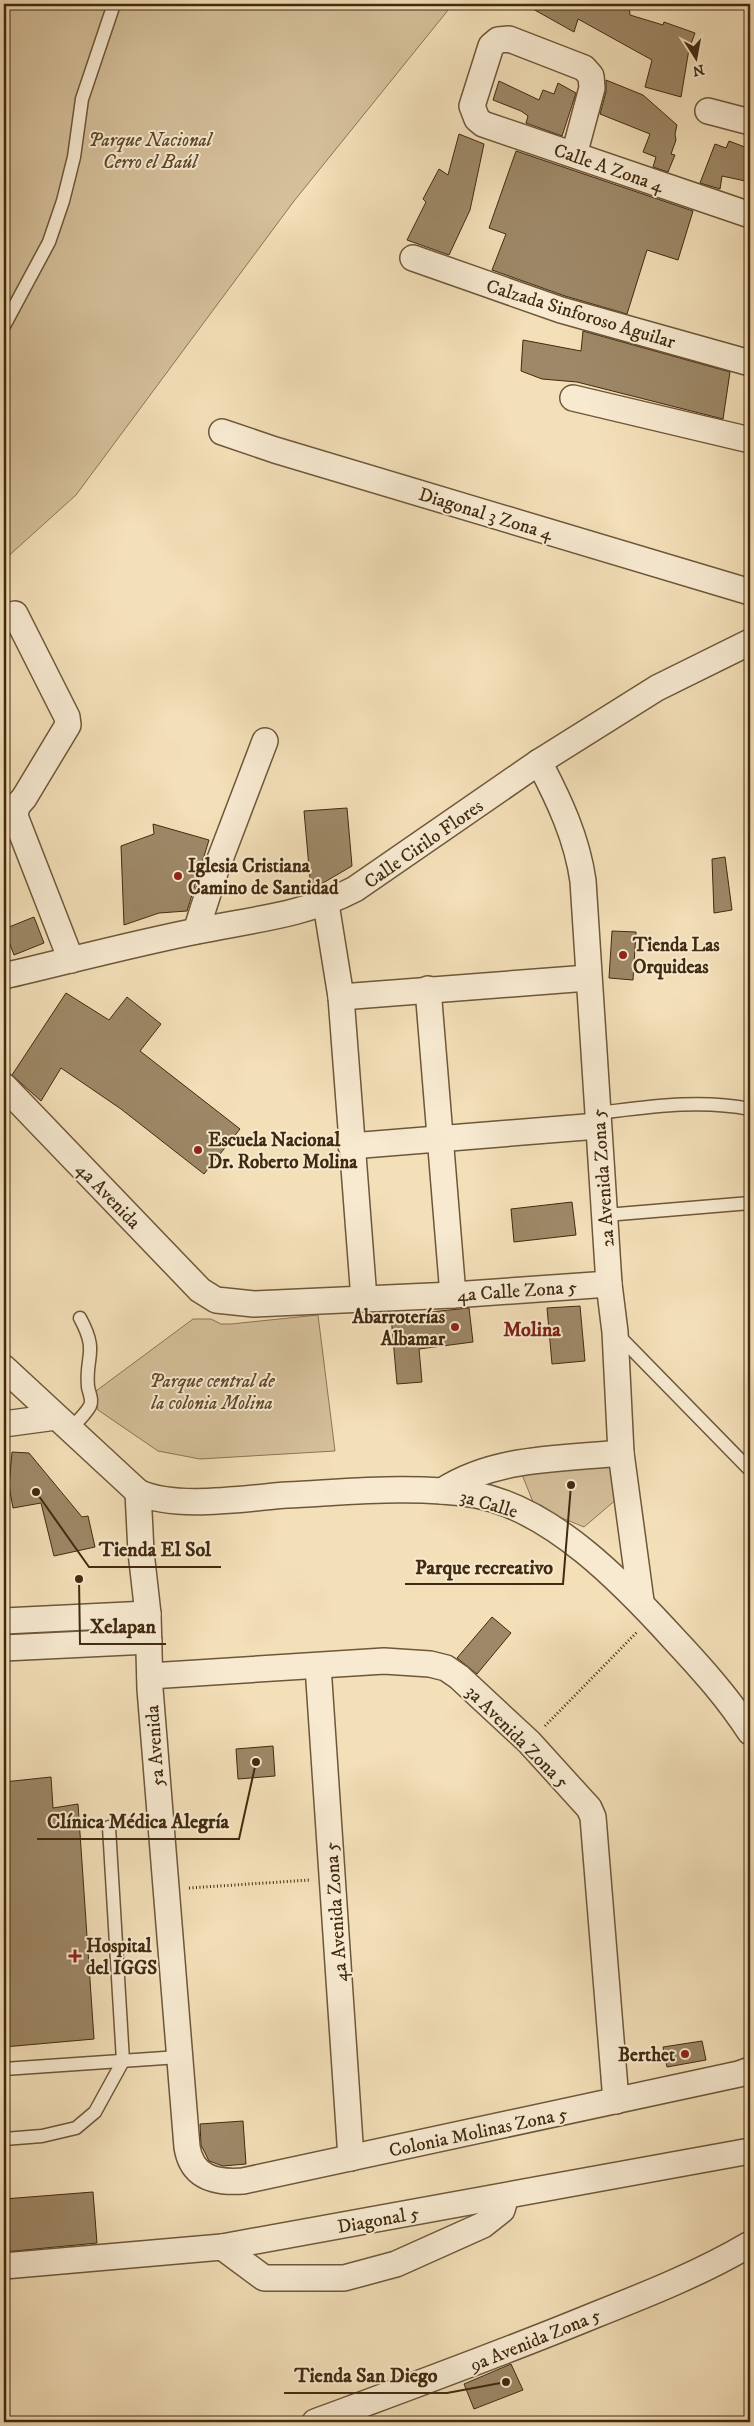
<svg xmlns="http://www.w3.org/2000/svg" width="754" height="2426" viewBox="0 0 754 2426" font-family="'IM FELL DW Pica',serif">
	<rect width="100%" height="100%" fill="#f3dfb8"/>
	<filter id="stains"><feTurbulence type="fractalNoise" baseFrequency=".004" numOctaves="4"/><feColorMatrix values="0 0 0 0 .2 0 0 0 0 .09 0 0 0 0 .02 0 0 0 .5 -.17"/></filter>
	<radialGradient id="worn" r=".72"><stop offset=".6" stop-color="#630" stop-opacity="0"/><stop offset="1" stop-color="#630" stop-opacity=".3"/></radialGradient>
	<g fill="#d5c09b" stroke="#8b7555">
		<path d="M4 4H453L294 201 76 495 4 560Z"/>
		<path d="M318 1315 335 1451 200 1459 158 1451 98 1410 96 1391 193 1319H211L221 1324H231Z"/>
		<path d="M614 1465 618 1498 584 1527 535 1507 521 1472Z"/>
	</g>
	<g fill="#9e8867" stroke="#412a0f">
		<path d="M524 4H629L630 15 663 25 664 22 695 33 689 49 681 97 645 87 652 60 578 19 574 32Z"/>
		<path d="M606 80 643 95 677 125 675 134 676 140 671 154 675 155 668 172 653 167 656 157 643 152 650 134 600 114 606 92Z"/>
		<path d="M499 81 539 100 543 90 554 94 558 83 576 93 562 136 526 123 528 116 521 111 493 100Z"/>
		<path d="M459 134 484 144 470 210 449 255 407 240 426 202 423 199 439 169 448 175Z"/>
		<path d="M729 141 750 149V182L722 176 720 189 700 183 715 144 726 148Z"/>
		<path d="M516 151 693 211 678 260 647 250 627 314 565 296 492 270 506 234 489 228Z"/>
		<path d="M583 331 730 372 723 419 577 382 542 379 521 371 523 340 581 351Z"/>
		<path d="M347 808 352 866 311 890 304 811Z"/>
		<path d="M153 824 209 840 187 911 159 913 124 925 121 846 154 834Z"/>
		<path d="M725 857 732 910 714 913 712 859Z"/>
		<path d="M34 917 44 943 14 955 4 929Z"/>
		<path d="M612 931 636 932 633 980 609 978Z"/>
		<path d="M66 993 109 1020 127 997 161 1024 140 1051 240 1129 204 1174 121 1109 61 1068 41 1101 12 1075Z"/>
		<path d="M572 1202 576 1235 514 1242 511 1209Z"/>
		<path d="M580 1306 585 1361 552 1364 547 1308Z"/>
		<path d="M469 1308 473 1342 419 1349 422 1382 397 1384 391 1316Z"/>
		<path d="M12 1452 29 1453 82 1517 88 1516 95 1547 54 1556 41 1503 13 1508 9 1486Z"/>
		<path d="M492 1617 511 1633 477 1674 457 1658Z"/>
		<path d="M273 1746 275 1776 238 1779 236 1749Z"/>
		<path d="M51 1777 53 1808 78 1804 94 2039 4 2047V1782Z"/>
		<path d="M702 2041 706 2060 667 2067 663 2047Z"/>
		<path d="M243 2121 246 2164 223 2166 209 2161 201 2145 200 2124Z"/>
		<path d="M93 2192 97 2243 4 2252V2199Z"/>
		<path d="M511 2364 523 2390 474 2409 464 2384Z"/>
	</g>
	<g fill="none" stroke-linecap="round" stroke-linejoin="round">
		<defs>
			<g id="lane">
				<path d="M4 326 49 242 63 201 74 157 82 99 114 4"/>
				<path d="M598 1113C649 1107 699 1099 750 1109"/>
				<path d="M606 1215 750 1203"/>
				<path d="M617 1334 750 1470"/>
				<path d="M69 1430C76 1423 85 1415 90 1406 93 1400 89 1393 88 1387 85 1355 99 1353 80 1318"/>
				<path d="M4 2069 179 2057"/>
				<path d="M4 2139 42 2136 76 2128 95 2112 123 2061 109 1827"/>
			</g>
			<g id="street">
				<path d="M708 111 750 122"/>
				<path d="M574 155 592 88 591 76 584 68 509 39 498 40 491 46 472 106 477 119 483 124 750 215"/>
				<path d="M413 258 561 310 750 363"/>
				<path d="M573 398 750 440"/>
				<path d="M222 432 275 450 750 592"/>
				<path d="M15 614 67 717 68 725 24 798 17 806 15 816 71 960"/>
				<path d="M539 762C559 800 577 838 583 881L609 1284 615 1332 621 1453 641 1601"/>
				<path d="M326 904 341 997 364 1299"/>
				<path d="M196 931 214 875 265 741"/>
				<path d="M4 976C68 961 132 944 197 931 250 920 306 915 355 889L539 762 657 688 750 642"/>
				<path d="M428 989 453 1295"/>
				<path d="M341 997 588 978"/>
				<path d="M4 1086 200 1290 216 1300 254 1304 453 1295 609 1284"/>
				<path d="M351 1146 598 1126"/>
				<path d="M4 1368 138 1492C175 1510 246 1498 287 1495 350 1492 414 1485 476 1495 552 1509 624 1584 674 1639 702 1669 728 1698 750 1732"/>
				<path d="M4 1424 56 1417"/>
				<path d="M442 1491C495 1457 559 1459 621 1453"/>
				<path d="M138 1492 141 1552 148 1614 150 1689 187 2147C192 2178 216 2183 243 2181L739 2074 750 2070"/>
				<path d="M4 1621 148 1614"/>
				<path d="M4 1648 149 1641"/>
				<path d="M318 1666 351 2158"/>
				<path d="M150 1676 384 1661 430 1664 446 1668 459 1677 529 1742 589 1808 593 1817 616 2101"/>
				<path d="M222 2247 264 2278H344L396 2264 483 2225 502 2210 506 2196"/>
				<path d="M4 2266 222 2247 750 2151"/>
				<path d="M315 2422C409 2387 503 2353 595 2315 648 2294 701 2273 750 2244"/>
			</g>
		</defs>
		<use href="#lane" stroke="#6e5739" stroke-width="15"/>
		<use href="#street" stroke="#6e5739" stroke-width="28"/>
		<g stroke="#412a0f" stroke-width="3" stroke-dasharray="1 2.5" stroke-linecap="butt">
			<path d="M545 1726 637 1632"/>
			<path d="M189 1888 310 1880"/>
		</g>
		<use href="#lane" stroke="#f7ead1" stroke-width="12"/>
		<use href="#street" stroke="#f7ead1" stroke-width="25"/>
	</g>
	<g fill="#8f2418" stroke="#f7ead1" stroke-width="2">
		<circle cx="178" cy="876" r="5"/>
		<circle cx="623" cy="955" r="5"/>
		<circle cx="198" cy="1150" r="5"/>
		<circle cx="455" cy="1327" r="5"/>
		<path d="M72.5 1948.5h5v5h5v5h-5v5h-5v-5h-5v-5h5z"/>
		<circle cx="685" cy="2054" r="5"/>
	</g>
	<g text-anchor="middle" stroke-width="4" stroke-linejoin="round" paint-order="stroke">
		<g font-size="19" font-style="italic" fill="#5f482b" stroke="#f7ead1">
			<text x="150" y="146">Parque Nacional<tspan x="150" dy="22">Cerro el Baúl</tspan></text>
			<text x="212" y="1387">Parque central de<tspan x="212" dy="22">la colonia Molina</tspan></text>
		</g>
		<g font-size="19" fill="#412a0f" stroke="#f7ead1">
			<text transform="translate(609 167) rotate(19)" y="7">Calle A Zona 4</text>
			<text transform="translate(581 313) rotate(17)" y="7">Calzada Sinforoso Aguilar</text>
			<text transform="translate(486 513) rotate(17)" y="7">Diagonal 3 Zona 4</text>
			<text transform="translate(423 843) rotate(-35)" y="7">Calle Cirilo Flores</text>
			<text transform="translate(602 1178) rotate(-94)" y="7">2a Avenida Zona 5</text>
			<text transform="translate(109 1195) rotate(46)" y="7">4a Avenida</text>
			<text transform="translate(517 1290) rotate(-4)" y="7">4a Calle Zona 5</text>
			<text transform="translate(489 1503) rotate(16)" y="7">3a Calle</text>
			<text transform="translate(518 1736) rotate(45)" y="7">3a Avenida Zona 5</text>
			<text transform="translate(154 1746) rotate(-94)" y="7">5a Avenida</text>
			<text transform="translate(335 1912) rotate(-94)" y="7">4a Avenida Zona 5</text>
			<text transform="translate(478 2131) rotate(-12)" y="7">Colonia Molinas Zona 5</text>
			<text transform="translate(378 2219) rotate(-10)" y="7">Diagonal 5</text>
			<text transform="translate(535 2339) rotate(-22)" y="7">9a Avenida Zona 5</text>
		</g>
		<g font-size="19" font-weight="bold" fill="#412a0f" stroke="#f7ead1" text-anchor="start">
			<text x="188" y="872">Iglesia Cristiana<tspan x="188" dy="22">Camino de Santidad</tspan></text>
			<text x="633" y="951">Tienda Las<tspan x="633" dy="22">Orquideas</tspan></text>
			<text x="208" y="1146">Escuela Nacional<tspan x="208" dy="22">Dr. Roberto Molina</tspan></text>
			<text x="445" y="1323" text-anchor="end">Abarroterías<tspan x="445" dy="22">Albamar</tspan></text>
			<text x="86" y="1952">Hospital<tspan x="86" dy="22">del IGGS</tspan></text>
			<text x="675" y="2061" text-anchor="end">Berthet</text>
		</g>
		<g font-size="20" font-weight="bold" fill="#7a1f14" stroke="#f7ead1">
			<text x="532" y="1336">Molina</text>
		</g>
	</g>
	<path fill="none" stroke="#412a0f" stroke-width="2" d="M36 1492L89 1567H221M571 1485L563 1584H405M79 1579L80 1644H166M256 1762L239 1839H37M506 2382L447 2393H284"/>
	<g fill="#412a0f" stroke="#f7ead1" stroke-width="2">
		<circle cx="36" cy="1492" r="5"/>
		<circle cx="571" cy="1485" r="5"/>
		<circle cx="79" cy="1579" r="5"/>
		<circle cx="256" cy="1762" r="5"/>
		<circle cx="506" cy="2382" r="5"/>
	</g>
	<g font-size="20" text-anchor="middle" font-weight="bold" fill="#412a0f" stroke="#f7ead1" stroke-width="4" stroke-linejoin="round" paint-order="stroke">
		<text x="155" y="1556">Tienda El Sol</text>
		<text x="484" y="1574">Parque recreativo</text>
		<text x="123" y="1633">Xelapan</text>
		<text x="138" y="1828">Clínica Médica Alegría</text>
		<text x="366" y="2382">Tienda San Diego</text>
	</g>
	<rect width="754" height="2426" fill="none" stroke="#f3dfb8" stroke-width="20"/>
	<rect x="5" y="5" width="744" height="2416" fill="none" stroke="#412a0f" stroke-width="2.5"/>
	<rect x="10" y="10" width="734" height="2406" fill="none" stroke="#412a0f"/>
	<g transform="translate(696 58) rotate(169)" stroke="#f7ead1" stroke-width="4" paint-order="stroke">
	<path d="M0-4L9 19L0 12L-9 19Z" fill="#412a0f"/>
	<text y="-8" font-size="14" font-weight="bold" text-anchor="middle" fill="#412a0f">N</text>
	</g>
	<rect width="100%" height="100%" filter="url(#stains)"/>
	<rect width="100%" height="100%" fill="url(#worn)"/>
</svg>
